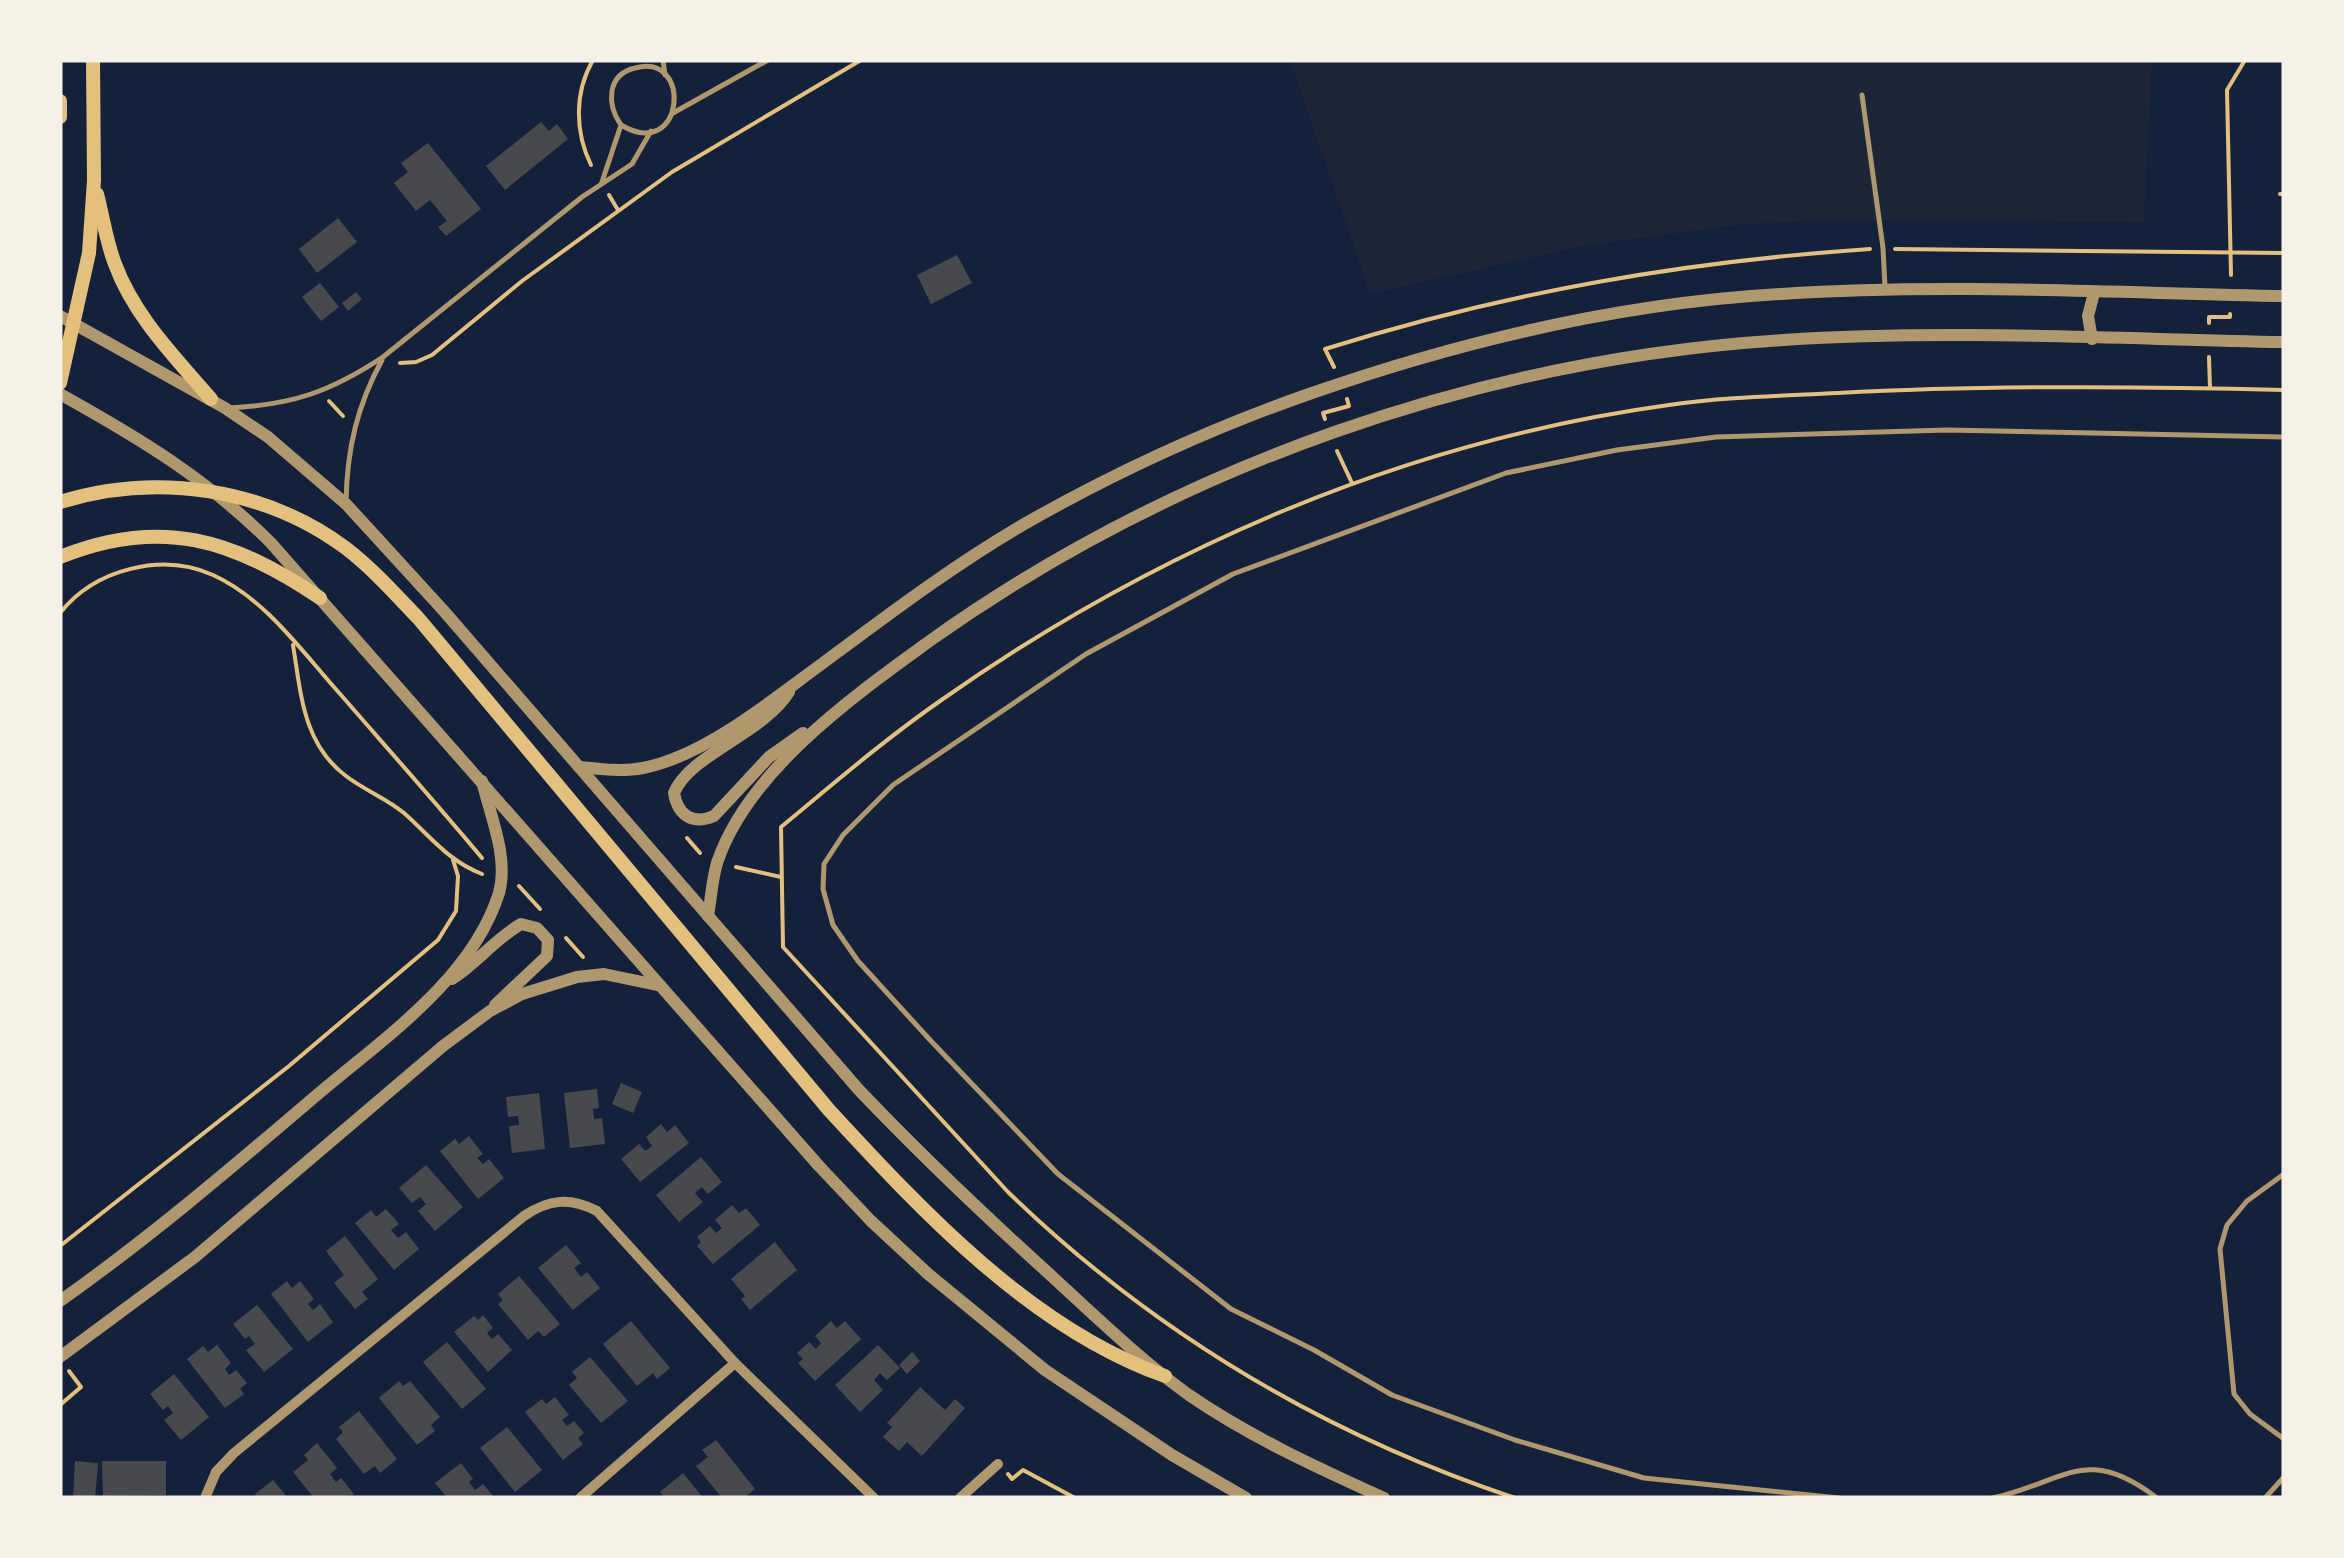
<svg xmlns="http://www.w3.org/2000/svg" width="2344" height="1558" viewBox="0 0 2344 1558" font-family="Quicksand,sans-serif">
	<rect width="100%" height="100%" fill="#14213d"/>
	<path fill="#1d2539" d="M1290 60H2152L2144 222 1833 220 1744 224 1582 246 1370 294Z"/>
	<g fill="#48494c">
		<path d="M541 122 549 131 557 124 568 139 505 190 486 166Z"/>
		<path d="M428 143 481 209 446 236 438 227 447 221 430 200 416 211 394 183 408 172 401 163Z"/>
		<path d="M338 218 357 242 317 273 299 249Z"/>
		<path d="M957 255 972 283 931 304 917 275Z"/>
		<path d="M320 283 339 307 321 321 302 297Z"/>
		<path d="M356 292 362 299 348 311 342 303Z"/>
		<path d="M621 1083 642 1092 633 1113 612 1104Z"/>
		<path d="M597 1089 599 1108 593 1109 594 1119 602 1118 605 1144 570 1148 564 1093Z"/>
		<path d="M539 1093 545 1149 512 1153 509 1126 519 1125 518 1116 508 1117 506 1097Z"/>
		<path d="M661 1124 667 1132 675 1125 689 1143 640 1182 621 1159 639 1144 645 1151 652 1146 646 1137Z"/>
		<path d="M469 1136 483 1154 477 1158 483 1164 489 1159 504 1178 478 1199 440 1151 455 1139 459 1144Z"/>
		<path d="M701 1157 722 1182 708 1194 702 1187 695 1193 703 1202 679 1222 656 1195Z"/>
		<path d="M426 1165 463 1207 435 1231 418 1211 426 1204 420 1197 412 1203 399 1188Z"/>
		<path d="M732 1205 739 1213 746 1208 760 1225 713 1264 697 1246 701 1242 697 1237 710 1226 716 1233 722 1228 715 1220Z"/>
		<path d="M386 1209 399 1224 391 1230 398 1238 406 1232 419 1249 394 1270 355 1223 371 1210 376 1217Z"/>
		<path d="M345 1236 378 1279 362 1292 368 1299 355 1309 334 1283 344 1275 326 1251Z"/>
		<path d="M775 1242 797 1270 750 1310 741 1299 745 1296 731 1279Z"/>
		<path d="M566 1245 581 1263 574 1268 581 1277 587 1272 600 1288 573 1310 538 1268Z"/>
		<path d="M519 1276 560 1324 544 1337 538 1331 528 1340 498 1304 503 1300 498 1294Z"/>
		<path d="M287 1281 292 1288 300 1281 314 1299 308 1304 313 1310 320 1304 333 1322 308 1342 271 1294Z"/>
		<path d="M257 1305 293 1349 264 1372 246 1350 255 1344 249 1336 245 1339 233 1324Z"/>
		<path d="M483 1315 493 1328 487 1333 492 1339 498 1334 512 1350 488 1372 454 1332 474 1316 478 1320Z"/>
		<path d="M631 1321 670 1368 657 1379 653 1373 637 1386 603 1344Z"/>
		<path d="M831 1321 837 1328 845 1321 861 1339 815 1381 798 1363 803 1359 797 1353 809 1342 816 1349 821 1343 815 1336Z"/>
		<path d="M447 1342 486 1389 462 1409 423 1362Z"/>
		<path d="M217 1345 231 1363 225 1369 229 1375 236 1370 247 1383 240 1389 244 1394 225 1408 187 1359 203 1346 208 1352Z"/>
		<path d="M878 1345 900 1368 887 1380 880 1373 874 1380 883 1390 860 1412 835 1385Z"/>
		<path d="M912 1352 920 1361 907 1374 899 1365Z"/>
		<path d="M590 1357 628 1401 601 1423 569 1385 577 1378 572 1372Z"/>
		<path d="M174 1374 209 1417 181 1440 164 1420 173 1413 168 1406 163 1410 150 1394Z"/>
		<path d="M399 1381 403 1386 410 1381 440 1417 431 1425 435 1431 417 1445 379 1398Z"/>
		<path d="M920 1387 945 1410 955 1399 965 1408 922 1456 907 1442 899 1451 883 1437 892 1427 887 1423Z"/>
		<path d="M555 1397 569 1415 562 1420 567 1426 574 1421 584 1433 578 1438 583 1444 563 1460 525 1412 542 1399 546 1404Z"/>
		<path d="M359 1411 397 1459 380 1473 375 1466 364 1474 336 1439 343 1432 339 1427Z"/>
		<path d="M507 1427 542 1470 515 1492 480 1448Z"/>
		<path d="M716 1440 755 1489 744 1498H722L696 1466 708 1457 702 1450Z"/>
		<path d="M317 1443 337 1468 330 1474 336 1482 341 1478 354 1494 349 1498H314L293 1472 308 1460 304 1455Z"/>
		<path d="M75 1461 98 1463 95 1498H73Z"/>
		<path d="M102 1461H166V1495L103 1496Z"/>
		<path d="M461 1463 473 1479 469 1482 475 1490 483 1484 495 1498H447L435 1483Z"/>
		<path d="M683 1473 703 1498H665L660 1492Z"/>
		<path d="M273 1480 288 1498H257L255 1494Z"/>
	</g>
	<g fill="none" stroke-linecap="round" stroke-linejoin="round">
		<g stroke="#e5c07b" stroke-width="4">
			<path d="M591 165C575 132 574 93 593 60"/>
			<path d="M2280 194H2284"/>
			<path d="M609 195 618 210"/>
			<path d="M1895 249 2284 253"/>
			<path d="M2231 275 2227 90 2245 60"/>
			<path d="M2209 323V317H2230V314"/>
			<path d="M2209 357 2210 388"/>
			<path d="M400 363 416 362 432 355 522 281 672 172 861 60"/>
			<path d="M1334 367 1325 349C1508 292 1680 262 1870 249"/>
			<path d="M329 401 343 416"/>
			<path d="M1325 419 1323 413 1349 406 1347 399"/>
			<path d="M1337 451 1352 483"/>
			<path d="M60 613C95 569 162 552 213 575 266 599 303 653 341 695 388 749 436 803 482 858"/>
			<path d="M293 645C301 694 303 744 346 776 364 790 386 798 404 813 430 836 448 861 482 874"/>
			<path d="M687 838 700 853"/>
			<path d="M736 867 781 877"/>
			<path d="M519 886 540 909"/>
			<path d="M566 938 583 957"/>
			<path d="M60 1246 289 1066 438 940 456 911 458 876 453 860"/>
			<path d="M60 1405 81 1387 69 1371"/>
			<path d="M1008 1474 1012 1479 1023 1470 1075 1498"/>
			<path d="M1515 1498C1323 1434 1154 1333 1008 1192L783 947 781 827C833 784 884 740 940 701 1156 549 1405 441 1669 405 1724 397 1782 396 1838 393 1987 385 2135 386 2284 390"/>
		</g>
		<g stroke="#b1986c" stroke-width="5">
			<path d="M663 60 665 75"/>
			<path d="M1862 95 1883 248 1885 287"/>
			<path d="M673 113 768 60"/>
			<path d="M602 182 621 125C607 105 606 75 635 68 693 51 685 163 621 125"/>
			<path d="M228 408C292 405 330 392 383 357L582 197 632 164 651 131"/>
			<path d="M346 502C347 449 357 406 382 360"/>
			<path d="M2284 1174 2247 1201 2227 1225 2220 1249 2234 1394 2250 1414 2284 1439"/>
			<path d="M1839 1498 1644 1478 1515 1440 1392 1395 1314 1350 1231 1309 1058 1174 931 1041 858 961 833 925 823 889 824 864 843 835 893 785 1086 654 1233 574 1506 473 1617 450 1716 437 1947 430 2284 437"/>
			<path d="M1993 1498C2067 1481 2086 1444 2157 1498"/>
			<path d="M2265 1498 2284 1477"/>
		</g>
		<g stroke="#b1986c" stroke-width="10">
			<path d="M205 1498 216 1472 234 1453 524 1216C549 1199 570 1197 597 1211L735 1363 874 1498"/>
			<path d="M580 1498 735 1363"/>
			<path d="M960 1498 998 1464"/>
		</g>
		<g stroke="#b1986c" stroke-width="12">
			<path d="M60 316 225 408 268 437 346 504 443 610 859 1090C919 1153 981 1212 1045 1270 1092 1313 1138 1358 1189 1395 1250 1437 1318 1468 1384 1498"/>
			<path d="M2092 339 2088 316 2094 293"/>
			<path d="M60 394C139 438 206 478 271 543L819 1166 871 1221 927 1273 1045 1370 1172 1455 1246 1498"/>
			<path d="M789 692C764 733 689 755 674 793 678 816 693 825 714 816L769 757 803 733"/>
			<path d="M579 767C599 769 622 772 643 768 705 756 772 700 823 663 889 614 955 564 1026 523 1116 472 1212 428 1309 394 1461 341 1620 303 1781 294 1948 283 2117 293 2284 296"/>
			<path d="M708 916C711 899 712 880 717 863 748 770 855 695 931 640 1177 465 1481 359 1783 340 1949 329 2117 339 2284 342"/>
			<path d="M452 979C477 963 495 939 521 924L537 928 548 940 547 956 495 1005"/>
			<path d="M60 1301C148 1239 229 1170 311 1100 378 1042 471 982 499 893 509 858 490 815 482 781"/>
			<path d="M60 1357 195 1257 443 1046 490 1011 522 994 577 977 604 974 657 985"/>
		</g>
		<g stroke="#e5c07b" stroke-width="14">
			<path d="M60 101V117"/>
			<path d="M97 194C103 217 106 241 115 264 134 316 175 357 211 399"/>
			<path d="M60 383 89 253 94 180 93 60"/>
			<path d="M60 502C156 472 266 488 347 549 374 570 396 595 419 619L829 1110C923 1212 1032 1329 1165 1376"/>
			<path d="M60 557C161 516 234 540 320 598"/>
		</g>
	</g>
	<rect width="2344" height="1558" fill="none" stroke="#f6f1e7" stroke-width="125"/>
</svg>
